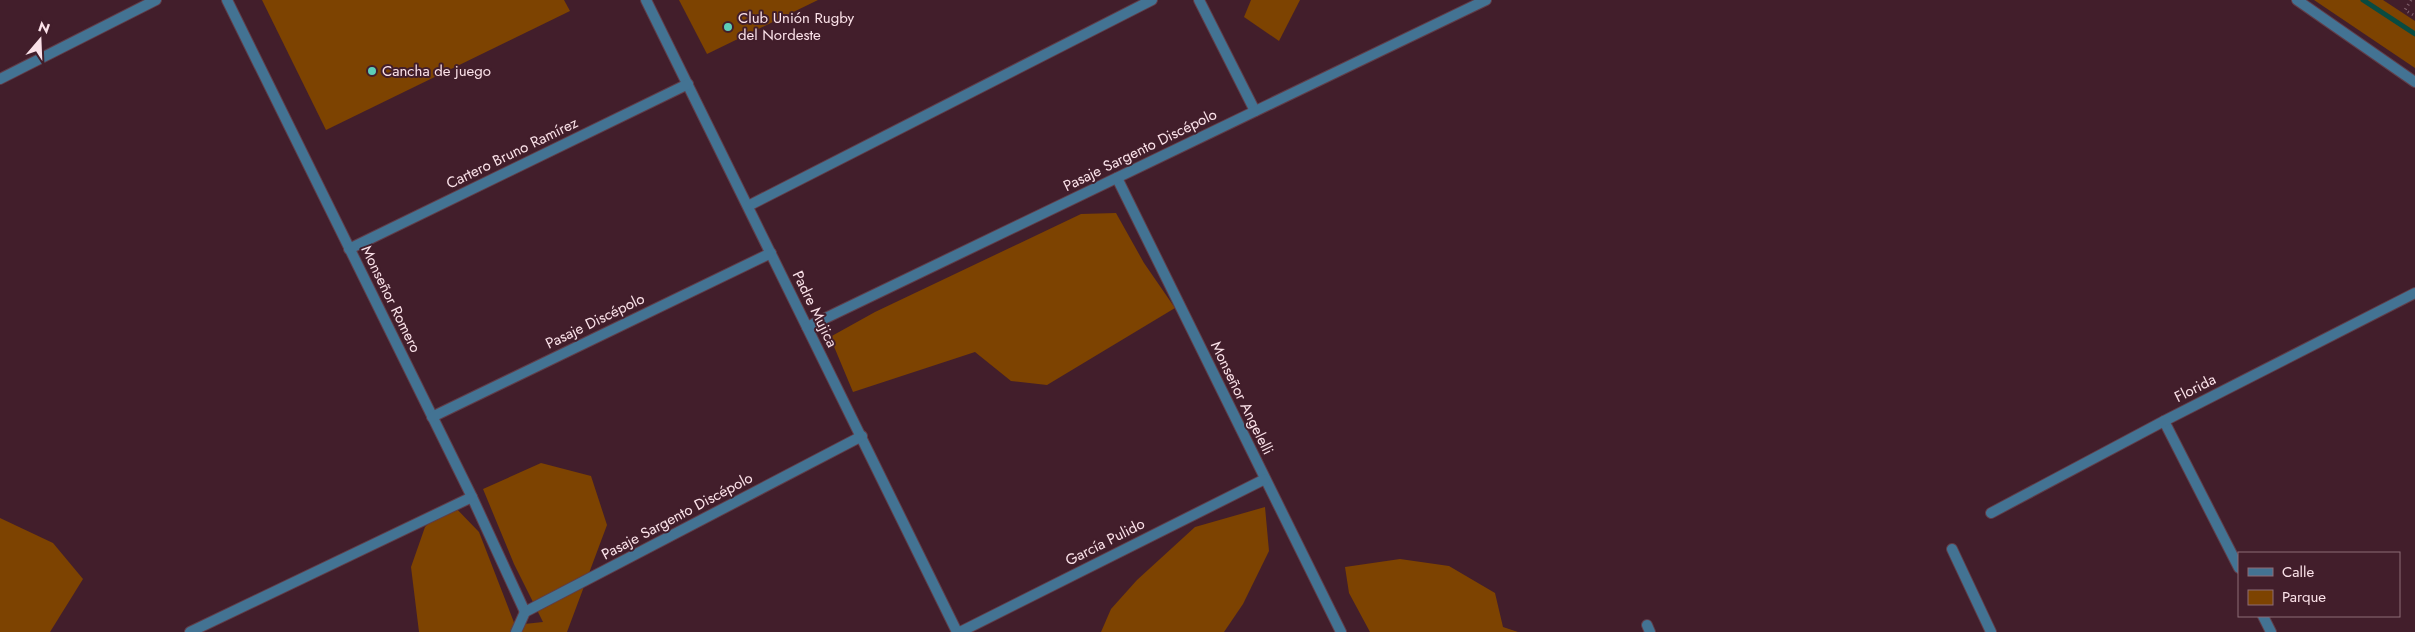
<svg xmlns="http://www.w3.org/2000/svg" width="2415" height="632" viewBox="0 0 2415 632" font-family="Jost,sans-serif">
	<rect width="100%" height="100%" fill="#421e2b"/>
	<g fill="#7d4301">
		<path d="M262 0H564L570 11 326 130Z"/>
		<path d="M679 0H818L707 54Z"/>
		<path d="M1251 0H1300L1279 41 1244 17Z"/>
		<path d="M2314 0H2383L2415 21V68Z"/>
		<path d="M1116 213 1144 263 1175 308 1047 385 1011 381 975 352 853 392 830 337 875 312 1081 214Z"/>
		<path d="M541 463 591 476 607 525 567 632H419L411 567 425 527 450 502 479 532 515 625 543 622 514 564 483 489Z"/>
		<path d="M1265 507 1269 551 1243 604 1224 632H1101L1111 609 1137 580 1195 527Z"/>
		<path d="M0 518 53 543 83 579 50 632H0Z"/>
		<path d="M1400 559 1449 566 1495 593 1503 627 1518 632H1370L1349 593 1345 567Z"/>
	</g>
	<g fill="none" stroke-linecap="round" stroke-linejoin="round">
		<path stroke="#094b41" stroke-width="5" d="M2363 0 2415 34"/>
		<defs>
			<g id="minor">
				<path d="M227 0 472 497 525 612"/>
				<path d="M646 0 957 632"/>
				<path d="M1199 0 1255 111"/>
				<path d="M0 79 156 0"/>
				<path d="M1117 178 1341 632"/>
				<path d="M748 206 1152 0"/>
				<path d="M349 249 688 84"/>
				<path d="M807 327 1486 0"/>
				<path d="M432 417 771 253"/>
				<path d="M2164 421 2239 568"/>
				<path d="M1991 513 2164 421 2415 293"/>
				<path d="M1952 549 1991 632"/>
				<path d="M2263 616 2271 632"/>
				<path d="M1647 625 1650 632"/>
				<path d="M190 632 472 497"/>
				<path d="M516 632 525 612 862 436"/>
				<path d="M960 632 1265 479"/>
			</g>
			<path id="tertiary" d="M2297 0 2415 82"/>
		</defs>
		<use href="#minor" stroke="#603d49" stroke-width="12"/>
		<use href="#tertiary" stroke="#603d49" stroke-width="12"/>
		<path stroke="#84646f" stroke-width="3" stroke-dasharray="1 4" stroke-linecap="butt" d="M2411 0 2405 10 2415 16"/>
		<use href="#minor" stroke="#437393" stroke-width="10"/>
		<use href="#tertiary" stroke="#437393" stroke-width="10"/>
	</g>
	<g fill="#5dceb8" stroke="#421e2b" stroke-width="2">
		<circle cx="728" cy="27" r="5"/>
		<circle cx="372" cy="71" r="5"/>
	</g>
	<g text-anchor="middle" stroke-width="4" stroke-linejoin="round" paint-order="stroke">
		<g font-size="15" fill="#fbe2e9" stroke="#421e2b" text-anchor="start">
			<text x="738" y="23">Club Unión Rugby<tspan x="738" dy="17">del Nordeste</tspan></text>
			<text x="382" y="76">Cancha de juego</text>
		</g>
		<g font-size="15" fill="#fbe2e9" stroke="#421e2b">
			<text transform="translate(1140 150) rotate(-26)" y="5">Pasaje Sargento Discépolo</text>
			<text transform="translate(512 153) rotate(-26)" y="5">Cartero Bruno Ramírez</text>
			<text transform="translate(391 299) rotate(64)" y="5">Monseñor Romero</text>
			<text transform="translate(815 309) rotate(64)" y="5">Padre Mujica</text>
			<text transform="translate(595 321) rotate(-26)" y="5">Pasaje Discépolo</text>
			<text transform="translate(2195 388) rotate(-27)" y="5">Florida</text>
			<text transform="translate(1242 398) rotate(64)" y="5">Monseñor Angelelli</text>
			<text transform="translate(677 516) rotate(-28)" y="5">Pasaje Sargento Discépolo</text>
			<text transform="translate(1105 542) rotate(-27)" y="5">García Pulido</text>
		</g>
	</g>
	<rect x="2238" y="552" width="162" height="65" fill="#421e2b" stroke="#8c6c77"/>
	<rect x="2248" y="568" width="25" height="8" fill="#437393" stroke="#8c6c77"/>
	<text x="2282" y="577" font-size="15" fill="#fbe2e9">Calle</text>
	<rect x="2248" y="590" width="25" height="15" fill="#7d4301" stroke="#8c6c77"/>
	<text x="2282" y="602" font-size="15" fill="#fbe2e9">Parque</text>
	<g transform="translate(40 40) rotate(19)" stroke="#421e2b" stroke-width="4" paint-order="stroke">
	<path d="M0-4L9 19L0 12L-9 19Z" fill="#fbe2e9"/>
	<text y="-8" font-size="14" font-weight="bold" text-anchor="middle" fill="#fbe2e9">N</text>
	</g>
</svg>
